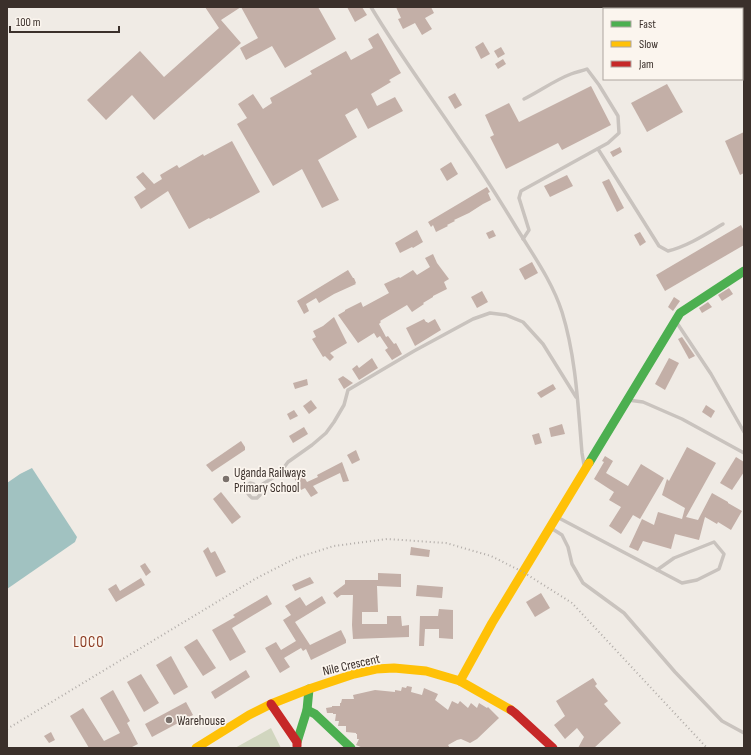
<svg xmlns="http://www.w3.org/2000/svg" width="751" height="755" viewBox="0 0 751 755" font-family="'Sofia Sans Condensed',sans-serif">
	<rect width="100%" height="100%" fill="#f0ebe5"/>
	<path fill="#d1d6bf" d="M271 728 281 748H235Z"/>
	<path fill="#a1c2c1" d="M32 468 77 537 75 542 7 589V483L20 474Z"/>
	<g fill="#c3afa7">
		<path d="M205 7H241L221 20 241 43 154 120 132 95 106 120 87 100 140 51 164 77 219 28Z"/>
		<path d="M241 7H318L336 39 285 68 272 46 246 60 240 48 258 38Z"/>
		<path d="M347 7H362L367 15 355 22Z"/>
		<path d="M396 7H431L434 13 425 18 432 29 422 35 415 23 403 29 398 19 401 18Z"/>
		<path d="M378 33 401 73 389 80 391 82 371 94 377 106 395 97 403 111 368 129 357 108 345 115 357 137 318 160 339 200 322 208 302 169 273 186 237 124 247 118 238 104 253 94 263 109 272 103 270 98 312 74 310 71 346 51 351 60 373 48 368 39Z"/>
		<path d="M483 42 490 54 481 59 475 47Z"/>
		<path d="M501 47 505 54 498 58 494 51Z"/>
		<path d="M503 59 506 64 498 69 495 64Z"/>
		<path d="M667 84 683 112 647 132 631 103Z"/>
		<path d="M591 86 611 125 562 150 558 143 506 169 490 137 494 135 485 115 509 103 519 122Z"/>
		<path d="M455 93 462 105 455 109 448 97Z"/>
		<path d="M744 132V173L740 175 725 141Z"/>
		<path d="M232 141 260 192 210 219 209 218 189 229 168 191 141 209 134 197 146 189 136 177 143 172 154 184 162 179 160 175 177 165 179 168 203 154 204 156Z"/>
		<path d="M620 147 622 152 613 157 610 152Z"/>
		<path d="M451 162 458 174 447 181 440 169Z"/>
		<path d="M567 175 573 186 550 197 544 186Z"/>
		<path d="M609 179 624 208 617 212 602 182Z"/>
		<path d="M487 187 490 192 488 193 491 200 483 204 469 213 454 220 455 221 447 225 448 226 436 232 433 225 431 227 428 222Z"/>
		<path d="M741 225 744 231V245L665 291 656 275Z"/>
		<path d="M417 230 423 242 413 248 412 247 400 253 395 243Z"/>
		<path d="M493 230 496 236 489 239 486 233Z"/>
		<path d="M640 232 646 242 640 246 634 235Z"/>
		<path d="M433 254 437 263 449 279 444 282 447 289 433 296V297L423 303 424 304 412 312 407 305 380 321 381 322 379 324 386 337 388 336 394 344 396 343 402 354 392 360 385 350 388 348 380 336 377 338 374 333 358 343 338 315 345 311V310L361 302 363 307 389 293 384 284 399 277 400 278 413 270 417 275 430 267 425 258Z"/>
		<path d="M532 262 538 273 525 280 519 269Z"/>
		<path d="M348 270 353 278H354L356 283H355L356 284 334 294 319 303 316 298 306 304 309 311 304 314 297 301Z"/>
		<path d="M729 288 733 294 722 301 718 295Z"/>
		<path d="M482 291 488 302 477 308 471 297Z"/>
		<path d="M674 297 680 301 673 311 668 307Z"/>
		<path d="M708 302 712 307 702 313 699 308Z"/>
		<path d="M334 317 347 343 330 353 334 357 330 361 325 356 323 357 312 339 316 337 313 331 323 326Z"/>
		<path d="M424 319 426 322H427L428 323 435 319 441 330 415 346 406 328Z"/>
		<path d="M682 337 695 356 689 359 678 339Z"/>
		<path d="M372 358 378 368 359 380 352 369 357 365 359 368Z"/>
		<path d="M669 358 679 363 665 390 655 384Z"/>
		<path d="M343 376 353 383 344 389 338 379Z"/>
		<path d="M307 379 308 385 295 389 293 383Z"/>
		<path d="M553 384 556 389 541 398 537 393Z"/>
		<path d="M311 400 317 408 309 414 303 406Z"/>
		<path d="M706 405 715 411 711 418 702 412Z"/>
		<path d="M294 410 298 416 290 420 287 414Z"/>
		<path d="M562 424 565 434 551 437 549 428Z"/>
		<path d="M304 427 308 434 293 443 289 436Z"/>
		<path d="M539 433 542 443 535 445 532 435Z"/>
		<path d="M241 441 245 447V450L212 472 206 465Z"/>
		<path d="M687 447 716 463 686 517 698 520 712 493 728 502V503L742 511 731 530 718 522 717 524 705 517 699 540 675 534 671 549 643 541 638 551 629 547 642 519 654 525 658 512 682 519 685 508 662 495 667 479 669 481Z"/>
		<path d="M356 450 360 460 352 464 347 455Z"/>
		<path d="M605 456 613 461 606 473 628 486 641 464 664 478 640 519 633 515 621 534 609 526 621 507 609 500 614 492 594 479 604 462 602 461Z"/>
		<path d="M736 457 744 462V472L732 490 720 483Z"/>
		<path d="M342 462 349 481 343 482 340 473 313 486 318 493 311 497 305 488 301 490 293 476 301 472 307 482 318 477 317 475Z"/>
		<path d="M221 492 241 517 232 524 213 499Z"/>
		<path d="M208 547 211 553 215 551 226 572 216 577 203 551Z"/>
		<path d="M411 547 430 550 429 557 410 555Z"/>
		<path d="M145 563 151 572 146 576 140 566Z"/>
		<path d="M378 573 401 574V587L377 586 378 612H362V624H387V616H401L402 626 409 625V637L353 639 352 625 353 595H341L337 598 333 593 345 584V580H378Z"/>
		<path d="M310 577 314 583 295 591 292 585Z"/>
		<path d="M141 578 145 585 116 602 108 589 116 584 120 591Z"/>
		<path d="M417 585 443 587 442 598 416 596Z"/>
		<path d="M541 593 550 608 535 617 526 602Z"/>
		<path d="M267 595 272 604 232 628 246 652 230 661 212 630 235 617 233 615Z"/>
		<path d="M322 596 326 603 295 622 310 645 341 630 346 640V643L311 660 306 649 303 651 301 648 284 658 290 667 280 673 265 648 276 642 281 650 296 641 283 620 291 615 285 606 300 597 306 606Z"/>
		<path d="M439 609 453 610V639L439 638V629H425L424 646H419L420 616H438Z"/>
		<path d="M197 639 216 668 203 676 184 647Z"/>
		<path d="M171 656 188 687 174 695 156 665Z"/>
		<path d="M246 670 250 677 215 699 211 692Z"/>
		<path d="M141 674 159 703 144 712 127 682Z"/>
		<path d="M593 678 597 684 595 686 608 701 604 704 621 723 594 748H578L584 737 577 728 565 739 554 725 565 716 556 701Z"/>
		<path d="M407 686 412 687 411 692 422 695 424 688 438 694 435 700 448 710 452 701 458 704 460 701 468 708 471 703 477 708 479 703 487 708 488 707 499 718 477 739 470 743 461 739 457 740 448 745 450 748H363L356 745 359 739H357V734H356V733L346 732V726H338L339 721H335L336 714H333V713H327L326 708 332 707V706H340V703H341L342 699H354L353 695 375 690 395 692V690L401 691 402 687 406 688Z"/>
		<path d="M113 690 130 721 127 723 138 744 130 748H89L70 716 83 708 104 741 120 733 100 698Z"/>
		<path d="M186 702 193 715 152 737 145 724Z"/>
		<path d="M51 732 55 740 49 743 44 736Z"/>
	</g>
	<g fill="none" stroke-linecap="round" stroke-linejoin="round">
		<g stroke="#c9c3be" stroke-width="3.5">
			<path d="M371 7C399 54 432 98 462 143 481 170 499 199 516 227 533 255 552 281 562 312 576 357 578 406 582 453L584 465"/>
			<path d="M598 149 659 246 668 251C688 246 706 234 723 224"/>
			<path d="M523 239 529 230 519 198 521 191 608 143 619 133 618 116 599 85 587 69C582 71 576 72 571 74 555 80 540 91 524 99"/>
			<path d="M675 320 711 374 744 432"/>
			<path d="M628 400 643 402 682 419 744 453"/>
			<path d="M250 483C257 484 260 488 260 495L257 498H252C246 493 245 488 250 483Z"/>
			<path d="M258 487 279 474 288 462 312 445 326 433 334 422 344 405 348 390 414 351 473 319 490 313 506 315 523 322 543 344 576 397"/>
			<path d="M557 517 682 583 697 580 719 569 724 554 714 542 674 558 657 570"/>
			<path d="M551 528 562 535 568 547 572 564 583 583 624 613 675 672 722 721 744 733"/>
		</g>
		<g stroke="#4caf50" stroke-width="9">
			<path d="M589 463 680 313 744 271"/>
			<path d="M307 710 315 714 351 748"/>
			<path d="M297 742 307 710 309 689"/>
		</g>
		<g stroke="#ffc107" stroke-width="9">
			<path d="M460 681 492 623 589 463"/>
			<path d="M196 748 249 715 271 704 309 689 354 674 376 669 394 668 426 671 460 681 511 710"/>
		</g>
		<g stroke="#c62828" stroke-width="9">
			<path d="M271 704 297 742V746"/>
			<path d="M511 710 515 713 553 748"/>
		</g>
		<path stroke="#b1aca8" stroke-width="2" stroke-dasharray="1 3" stroke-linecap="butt" d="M7 729 255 579 296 558 334 546 387 539 446 543 491 556 523 572 572 603 707 748"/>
	</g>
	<g fill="#7a716c" stroke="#fbf5ee" stroke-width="1.5">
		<circle cx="226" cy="479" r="4"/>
		<circle cx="169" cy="720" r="4"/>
	</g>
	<g text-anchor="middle" stroke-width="3.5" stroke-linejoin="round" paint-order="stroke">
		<g font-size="13" fill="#3b302b" stroke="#fbf5ee" text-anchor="start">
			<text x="234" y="477">Uganda Railways<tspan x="234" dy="15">Primary School</tspan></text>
			<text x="177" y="725">Warehouse</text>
		</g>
		<g font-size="13" fill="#3b302b" stroke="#fbf5ee">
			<text transform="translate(351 664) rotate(-13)" y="5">Nile Crescent</text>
		</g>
		<g font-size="15" letter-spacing="1" fill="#8c3b22" stroke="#fbf5ee">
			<text x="89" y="647">LOCO</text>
		</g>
	</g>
	<rect width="751" height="755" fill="none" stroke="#3b302b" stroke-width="16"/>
	<rect x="603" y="8" width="140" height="72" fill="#fbf5ee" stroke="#aea6a0"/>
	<rect x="611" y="21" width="20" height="6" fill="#4caf50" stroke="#aea6a0"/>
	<text x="639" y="28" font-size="12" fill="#3b302b">Fast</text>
	<rect x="611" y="41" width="20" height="6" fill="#ffc107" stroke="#aea6a0"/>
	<text x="639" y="48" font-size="12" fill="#3b302b">Slow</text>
	<rect x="611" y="61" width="20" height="6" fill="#c62828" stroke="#aea6a0"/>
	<text x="639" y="68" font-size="12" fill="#3b302b">Jam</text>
	<path d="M10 26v6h109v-6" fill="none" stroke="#3b302b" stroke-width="2"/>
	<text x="16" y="26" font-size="12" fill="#3b302b" stroke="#fbf5ee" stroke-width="3" paint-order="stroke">100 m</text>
</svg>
